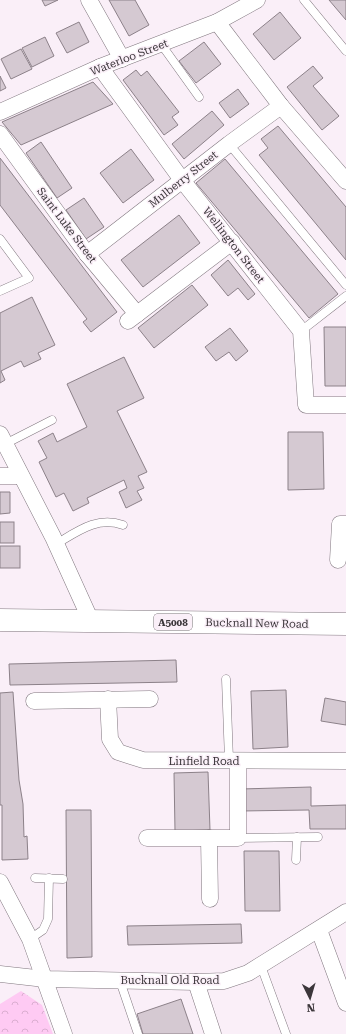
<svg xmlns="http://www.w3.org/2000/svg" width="346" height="1034" viewBox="0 0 346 1034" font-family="'Roboto Serif',serif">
	<defs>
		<pattern id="park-crowns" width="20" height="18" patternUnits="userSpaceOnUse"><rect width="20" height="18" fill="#fecaf3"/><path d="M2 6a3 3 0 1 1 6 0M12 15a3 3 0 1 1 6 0" fill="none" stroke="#dbaed1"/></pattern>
	</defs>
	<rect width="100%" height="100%" fill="#faeff8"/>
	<path fill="url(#park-crowns)" d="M21 991 42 1005 53 1034H0V1004Z"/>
	<g fill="#d5c9d2" stroke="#8c8189">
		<path d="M42 0H58L45 6Z"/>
		<path d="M109 0H135L149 25 129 36Z"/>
		<path d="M329 0H346V20Z"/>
		<path d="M280 12 301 38 274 60 253 34Z"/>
		<path d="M79 22 89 42 67 53 56 33Z"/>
		<path d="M45 37 54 56 32 67 22 48Z"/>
		<path d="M204 42 221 64 196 83 179 61Z"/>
		<path d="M21 49 32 69 11 79 1 59Z"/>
		<path d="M313 66 323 78 313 86 339 116 322 130 287 87Z"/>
		<path d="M136 70 141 76 147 71 179 112 172 117 178 125 164 135 123 80Z"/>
		<path d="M0 76 6 88 0 91Z"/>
		<path d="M93 82 113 104 21 145 2 122Z"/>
		<path d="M238 89 249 104 230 118 219 103Z"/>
		<path d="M212 111 224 125 184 159 172 144Z"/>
		<path d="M278 126 346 207V260L259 155 268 148 261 139Z"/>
		<path d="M41 142 72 188 57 198 26 153Z"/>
		<path d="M131 149 154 180 123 203 100 173Z"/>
		<path d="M0 158 117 312 91 332 83 322 87 319 0 205Z"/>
		<path d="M225 159 338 294 309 318 196 183Z"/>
		<path d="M84 198 104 227 86 239 66 210Z"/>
		<path d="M179 215 200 243 143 287 121 260Z"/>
		<path d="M228 260 255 294 248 300 238 288 228 296 211 275Z"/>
		<path d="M192 285 208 305 154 348 138 328Z"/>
		<path d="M32 297 55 345 38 353 41 359 24 367 21 361 1 371 5 380 0 383V313Z"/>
		<path d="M324 327H346V386H325Z"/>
		<path d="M230 328 248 351 236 361 229 352 216 361 205 347Z"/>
		<path d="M124 357 144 398 117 411 147 472 138 476 144 488 137 491 142 500 126 508 119 492 127 488 124 480 87 498 89 503 73 511 64 493 56 497 39 462 47 458 38 441 53 433 57 442 87 427 67 384Z"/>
		<path d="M288 432H323L324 489 288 490Z"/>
		<path d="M0 492H10V513L0 514Z"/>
		<rect x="0" y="522" width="14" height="21"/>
		<rect x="0" y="546" width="20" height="22"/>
		<path d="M176 660 177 682 10 685 9 664Z"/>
		<path d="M286 690 288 747 253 749 251 691Z"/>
		<path d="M13 692 19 780 23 804 24 837 27 836 28 859 2 860V805H0V693Z"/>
		<path d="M325 698 346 702V725L321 721Z"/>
		<path d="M208 772 210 830 175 831 174 773Z"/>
		<path d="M311 787V806L346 805V829H310L309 810 241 811V789Z"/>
		<path d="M66 810H91L92 957 67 958Z"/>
		<path d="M244 851H279L280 911H245Z"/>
		<path d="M241 924 242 943 128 945 127 926Z"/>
		<path d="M181 999 193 1034H143L137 1014Z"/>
	</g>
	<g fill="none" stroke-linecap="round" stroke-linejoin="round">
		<defs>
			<g id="lane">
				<path d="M304 0 346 51"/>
				<path d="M161 44 199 97"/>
				<path d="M229 144 346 285"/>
				<path d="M0 239 29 278 0 291"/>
				<path d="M301 331 346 296"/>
				<path d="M5 444 52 420"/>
				<path d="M56 544C78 531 97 516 123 525"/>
				<path d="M226 679 229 760"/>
				<path d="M238 838 318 837"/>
				<path d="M296 860 297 837"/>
				<path d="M35 878 63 879"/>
				<path d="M30 939 43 930 48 919 49 878"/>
				<path d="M261 966 286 1034"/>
				<path d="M120 981 138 1034"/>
			</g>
			<g id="street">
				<path d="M89 0 122 59"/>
				<path d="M217 22 281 106 346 181"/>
				<path d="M100 67 182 180 301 331 306 405H346"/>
				<path d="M0 112 100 67 217 22 257 0"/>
				<path d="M0 134 87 254 137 314"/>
				<path d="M87 254 229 144 281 106"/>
				<path d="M128 321 232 242"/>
				<path d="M0 434 53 537 91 621"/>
				<path d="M0 476H20"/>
				<path d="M338 560 340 524H346"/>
				<path d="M108 699 110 739 118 752 143 760 346 761"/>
				<path d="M34 701 150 699"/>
				<path d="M147 838H238V761"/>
				<path d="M209 838 210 899"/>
				<path d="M0 882 30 939 64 1034"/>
				<path d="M319 930 346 1003"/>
				<path d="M0 974 45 979 196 982 224 981 248 973 346 912"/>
				<path d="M196 982 213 1034"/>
			</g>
			<path id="primary" d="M0 620 346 624"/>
		</defs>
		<use href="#lane" stroke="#81777f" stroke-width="9"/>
		<use href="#street" stroke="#81777f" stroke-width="17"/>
		<use href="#primary" stroke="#81777f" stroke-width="23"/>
		<use href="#lane" stroke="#fff" stroke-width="8"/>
		<use href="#street" stroke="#fff" stroke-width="16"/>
		<use href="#primary" stroke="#fff" stroke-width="22"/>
	</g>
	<g text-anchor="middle" stroke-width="3" stroke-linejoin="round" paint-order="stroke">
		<rect fill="#faeff8" stroke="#746e73" stroke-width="1" x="154" y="614" width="38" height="16" rx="3"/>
		<g font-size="10" font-weight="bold" fill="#3b363a">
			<text x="173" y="626">A5008</text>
		</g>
		<g font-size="11" fill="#3b363a" stroke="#faeff8">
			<text transform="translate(129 57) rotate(-21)" y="4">Waterloo Street</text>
			<text transform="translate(183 179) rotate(-38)" y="4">Mulberry Street</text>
			<text transform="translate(67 225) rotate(53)" y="4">Saint Luke Street</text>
			<text transform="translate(234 245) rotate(52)" y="4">Wellington Street</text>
			<text transform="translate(257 623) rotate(1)" y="4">Bucknall New Road</text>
			<text x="204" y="765">Linfield Road</text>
			<text x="170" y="984">Bucknall Old Road</text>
		</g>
	</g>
	<g transform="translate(310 998) rotate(175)" stroke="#faeff8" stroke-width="3" paint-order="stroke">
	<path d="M0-3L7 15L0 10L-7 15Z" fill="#3b363a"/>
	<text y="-6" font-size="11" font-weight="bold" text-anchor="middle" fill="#3b363a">N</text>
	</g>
</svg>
